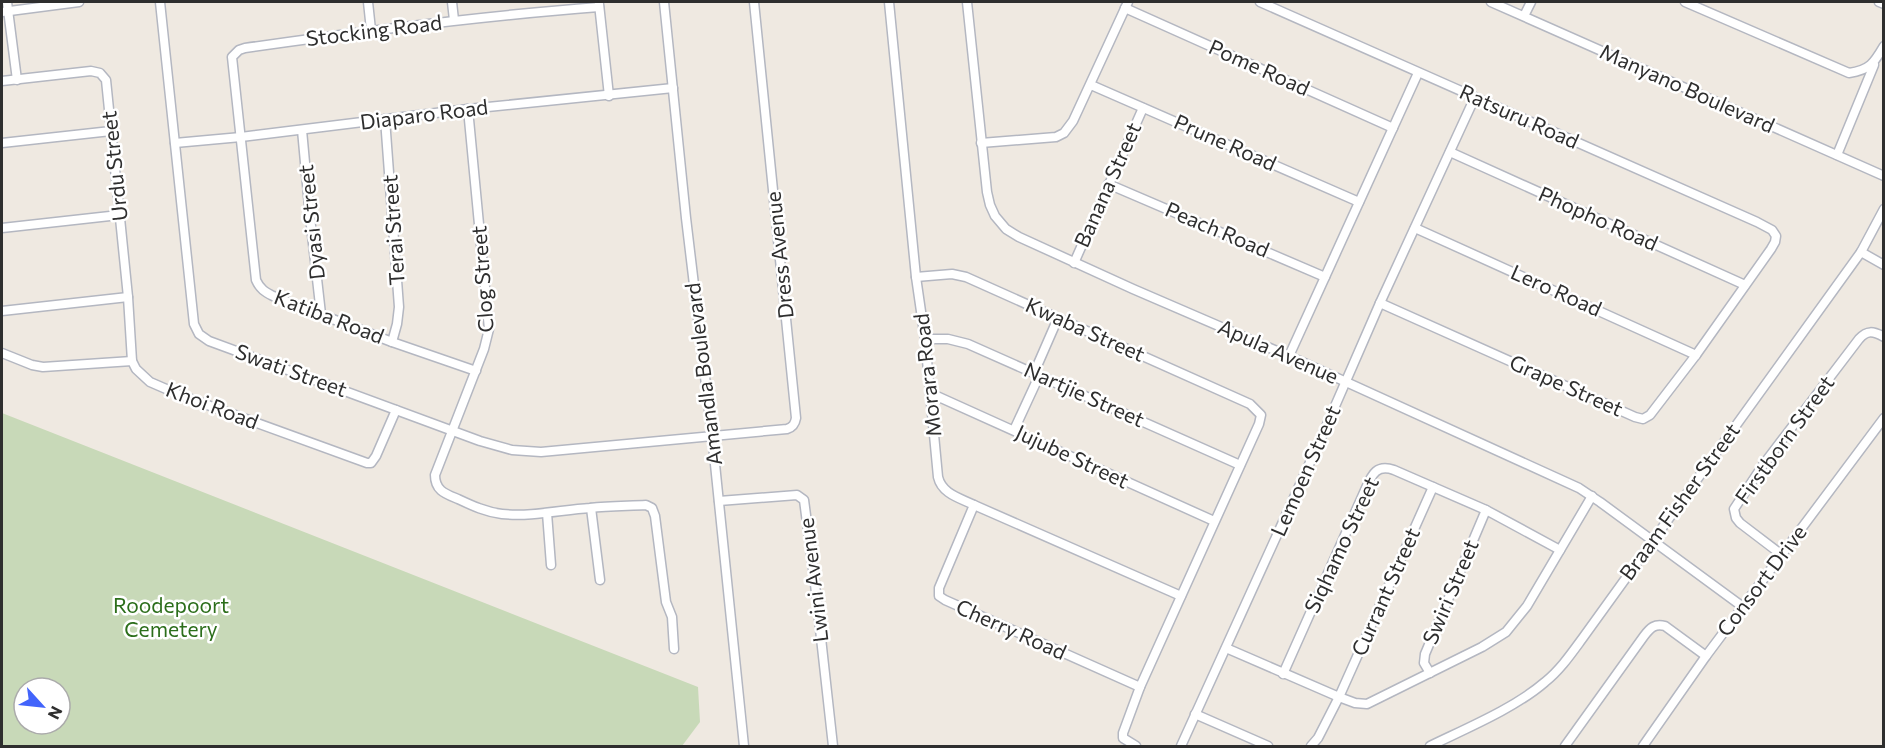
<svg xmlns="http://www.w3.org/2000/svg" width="1885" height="748" viewBox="0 0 1885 748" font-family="Commissioner,sans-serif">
	<rect width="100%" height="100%" fill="#efe9e1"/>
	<path fill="#c8d9b8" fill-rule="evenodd" d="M2 413 698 687 700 722 682 746H2ZM24 688H60V724H24Z"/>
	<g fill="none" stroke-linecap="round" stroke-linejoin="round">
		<defs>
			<g id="minor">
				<path d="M7 2 17 80"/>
				<path d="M160 2 194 324 199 334 209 341 480 441 512 450 541 452 787 429C793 427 795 424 796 418L754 2"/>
				<path d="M368 2 371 30"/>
				<path d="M452 2 454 20"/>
				<path d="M664 2 686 218 712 435 744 746"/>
				<path d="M889 2 916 277 925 339 938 477C942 494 960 498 974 505L1181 596"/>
				<path d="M967 2 987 192 990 205 995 216 1006 229 1019 237 1133 289 1300 361 1579 488 1600 502 1743 607"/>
				<path d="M1260 2 1757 222 1772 230 1776 236 1775 242 1771 249 1696 355 1650 415 1643 419 1635 417 1380 303"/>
				<path d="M1491 2 1884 176"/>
				<path d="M1685 2 1849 73C1870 70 1874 63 1884 46"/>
				<path d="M1879 2 1884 4"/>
				<path d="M599 4 609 96"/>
				<path d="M1125 8 1393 128"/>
				<path d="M2 12 79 2"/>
				<path d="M1524 16 1531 2"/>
				<path d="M2 81 91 71 100 73 106 80 128 297 132 361 136 369 150 382 180 395 367 463H371L376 456 396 410"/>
				<path d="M1091 85 1359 202"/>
				<path d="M468 109 489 329 484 349 435 475C435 491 446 494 458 499 473 506 486 512 502 514 531 517 561 510 590 508 609 506 628 506 646 505L652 508 655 516 666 602 672 617 674 649"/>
				<path d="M385 119 399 307 397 324 392 342"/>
				<path d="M302 130 310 217 321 314"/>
				<path d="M2 143 111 131"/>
				<path d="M175 143 241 137 468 109 673 88"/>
				<path d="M981 143 1056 137 1064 133 1073 121 1128 2"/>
				<path d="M1450 152 1745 285"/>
				<path d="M1837 155 1874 65"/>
				<path d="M1108 184 1325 277"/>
				<path d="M2 228 119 215"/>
				<path d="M1415 228 1696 355"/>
				<path d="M1861 252 1884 265"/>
				<path d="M1074 263 1143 108"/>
				<path d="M916 277 952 274 966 277 1250 404 1261 415 1259 424 1140 687 1123 733V738L1136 746"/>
				<path d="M2 311 128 297"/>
				<path d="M925 339H948L968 344 1240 465"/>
				<path d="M2 353 32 365 43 367 132 361"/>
				<path d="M1289 356 1418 73"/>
				<path d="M476 371 392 342 273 296C265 292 260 289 256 280L232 57 239 50 245 48C363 31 481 16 599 7"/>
				<path d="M1034 373 1058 318"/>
				<path d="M930 393 1214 521"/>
				<path d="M1014 430 1039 376"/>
				<path d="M719 501 797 495 804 500 815 584 833 746"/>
				<path d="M974 505 939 588V596L945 600 1140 687"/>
				<path d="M591 508 600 580"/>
				<path d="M547 513 551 565"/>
				<path d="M1782 555 1740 523 1736 518 1734 509 1763 465 1859 339C1867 330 1873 331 1884 337"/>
				<path d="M1226 648 1339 697 1355 703 1367 704 1482 647 1506 632 1527 606 1592 496"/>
				<path d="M1430 673 1424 663 1425 654 1486 510"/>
				<path d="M1283 674 1366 488C1372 474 1377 464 1394 470L1486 510 1560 550"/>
				<path d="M1195 714 1268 746"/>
				<path d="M1181 746 1322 436 1380 303 1475 97"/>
				<path d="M1311 746 1318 738 1339 697 1433 487"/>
				<path d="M1430 746C1467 728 1515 708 1545 682 1560 670 1571 654 1582 639L1861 252 1884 209"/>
				<path d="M1565 746 1644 636C1650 628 1655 623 1665 626L1706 656"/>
				<path d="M1643 746 1706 656 1884 418"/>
			</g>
		</defs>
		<use href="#minor" stroke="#b4b7c1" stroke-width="11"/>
		<use href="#minor" stroke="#fff" stroke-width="8"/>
	</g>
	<g text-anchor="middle" stroke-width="5" stroke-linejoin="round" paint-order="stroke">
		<g font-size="21" fill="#2e2e2e" stroke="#fff">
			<text transform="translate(374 31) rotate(-7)" y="7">Stocking Road</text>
			<text transform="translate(1259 68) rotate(24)" y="7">Pome Road</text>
			<text transform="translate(1687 89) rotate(24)" y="7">Manyano Boulevard</text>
			<text transform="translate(424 115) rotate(-7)" y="7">Diaparo Road</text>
			<text transform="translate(1519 117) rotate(24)" y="7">Ratsuru Road</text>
			<text transform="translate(1225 143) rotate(24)" y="7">Prune Road</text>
			<text transform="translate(115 166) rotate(-96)" y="7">Urdu Street</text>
			<text transform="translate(1108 185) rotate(-66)" y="7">Banana Street</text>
			<text transform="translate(1598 219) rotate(24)" y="7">Phopho Road</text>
			<text transform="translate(312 222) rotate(-96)" y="7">Dyasi Street</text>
			<text transform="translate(394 230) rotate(-94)" y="7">Terai Street</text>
			<text transform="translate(1217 230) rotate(23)" y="7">Peach Road</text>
			<text transform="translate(780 255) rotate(-96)" y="7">Dress Avenue</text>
			<text transform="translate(483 279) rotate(-94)" y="7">Clog Street</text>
			<text transform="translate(1556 291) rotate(24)" y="7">Lero Road</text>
			<text transform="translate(329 317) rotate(21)" y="7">Katiba Road</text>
			<text transform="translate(1085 330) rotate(24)" y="7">Kwaba Street</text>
			<text transform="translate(1278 352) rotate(24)" y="7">Apula Avenue</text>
			<text transform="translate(291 371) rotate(20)" y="7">Swati Street</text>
			<text transform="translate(704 374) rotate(-97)" y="7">Amandla Boulevard</text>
			<text transform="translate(928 375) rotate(-96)" y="7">Morara Road</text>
			<text transform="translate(1566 386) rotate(24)" y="7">Grape Street</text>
			<text transform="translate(1084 395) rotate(24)" y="7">Nartjie Street</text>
			<text transform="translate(212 406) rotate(21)" y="7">Khoi Road</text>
			<text transform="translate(1785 440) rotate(-54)" y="7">Firstborn Street</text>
			<text transform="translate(1072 457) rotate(25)" y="7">Jujube Street</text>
			<text transform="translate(1306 471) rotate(-66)" y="7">Lemoen Street</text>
			<text transform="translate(1680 502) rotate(-54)" y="7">Braam Fisher Street</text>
			<text transform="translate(1342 545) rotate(-65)" y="7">Siqhamo Street</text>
			<text transform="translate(814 580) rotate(-97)" y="7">Lwini Avenue</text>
			<text transform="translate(1762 581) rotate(-53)" y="7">Consort Drive</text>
			<text transform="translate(1386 592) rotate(-66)" y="7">Currant Street</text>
			<text transform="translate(1451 592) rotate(-67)" y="7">Swiri Street</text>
			<text transform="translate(1011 630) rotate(24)" y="7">Cherry Road</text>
		</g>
		<g font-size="21" fill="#2c6e1b" stroke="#fff">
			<text x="171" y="613">Roodepoort<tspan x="171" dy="24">Cemetery</tspan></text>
		</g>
	</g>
	<rect width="1885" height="748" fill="none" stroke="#2e2e2e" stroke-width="6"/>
	<g transform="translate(42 706) rotate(117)"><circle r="28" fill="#ffffff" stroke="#ababab" stroke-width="1.5"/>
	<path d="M0-4.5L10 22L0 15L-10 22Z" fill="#4264fb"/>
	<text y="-9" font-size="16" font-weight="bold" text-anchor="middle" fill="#2e2e2e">N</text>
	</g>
</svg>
